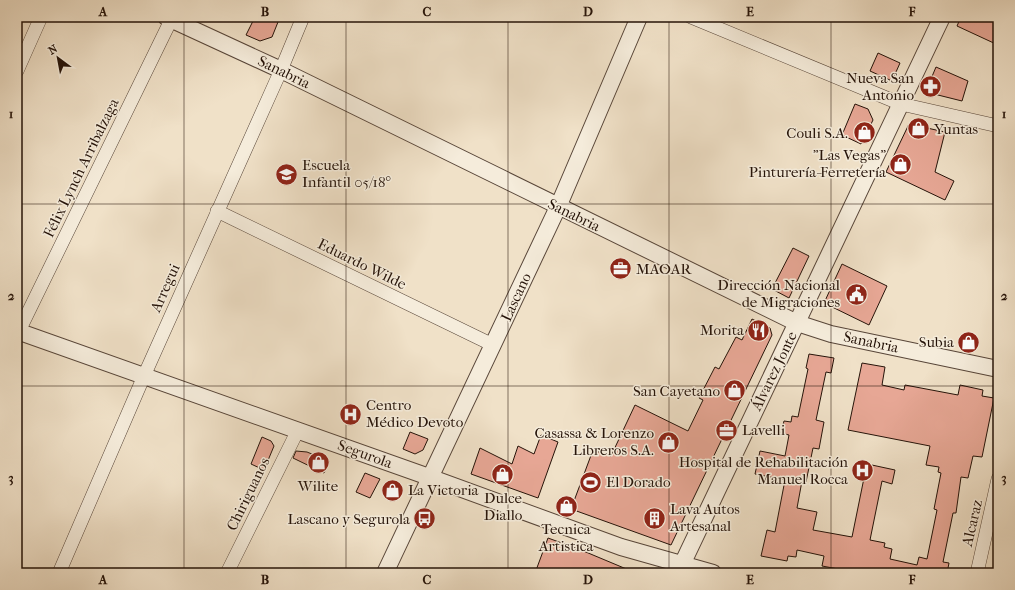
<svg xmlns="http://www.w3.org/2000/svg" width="1015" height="590" viewBox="0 0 1015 590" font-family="'IM FELL French Canon',serif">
	<rect width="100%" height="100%" fill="#f0e1c8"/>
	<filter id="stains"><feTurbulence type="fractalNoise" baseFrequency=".005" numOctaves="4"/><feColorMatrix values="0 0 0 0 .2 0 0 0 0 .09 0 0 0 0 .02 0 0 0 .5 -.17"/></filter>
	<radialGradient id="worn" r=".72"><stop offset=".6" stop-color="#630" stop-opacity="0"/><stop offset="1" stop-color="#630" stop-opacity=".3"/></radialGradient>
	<g fill="#e7a795" stroke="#251309">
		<path d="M255 17H280L272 37 260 41 246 35Z"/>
		<path d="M961 17H998V45L957 26Z"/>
		<path d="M878 53 900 63 892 81 870 71Z"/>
		<path d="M936 67 968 81 962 101 934 94 928 86Z"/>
		<path d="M855 104 868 109 873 120 861 144 842 135Z"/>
		<path d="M909 124 945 132 935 172 954 181 945 200 886 172Z"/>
		<path d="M793 248 809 256 789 298 772 289Z"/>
		<path d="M842 264 887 286 869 325 824 303Z"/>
		<path d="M752 319 770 328 772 335 671 545 571 509 593 450 611 456 635 405 688 431 703 400 699 398 715 367 719 369 736 337 742 340Z"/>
		<path d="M809 354 834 358 831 373 826 372 816 420 824 422 819 449 813 448 806 482 802 481 797 508 817 512 813 530 852 537 864 478 855 477 858 462 895 470 892 484 882 481 870 540 885 543 884 547 892 549 890 559 917 565 919 557 927 559 937 510 934 509 941 473 938 472 939 467 926 465 930 446 848 430 862 363 885 367 882 385 904 390 905 385 958 395 960 385 983 390 982 396 994 398 982 457 973 456 968 478 961 477 956 513H953L943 562 949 563 947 573H860L822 566 824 556 797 550 796 557 788 556 787 561 761 556 767 530 775 532 785 480 755 474 760 451 785 456 789 435 781 433 784 421 791 422 792 416 798 417 808 369 806 368Z"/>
		<path d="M410 432 428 439 423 450 415 454 403 449Z"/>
		<path d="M541 435 558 442 538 498 471 474 480 448 512 464 518 446 534 454Z"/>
		<path d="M262 437 271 441 274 446 264 470 251 464Z"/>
		<path d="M296 451 307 452 329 461 324 473 293 458Z"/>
		<path d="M365 473 380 479 370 498 356 492Z"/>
		<path d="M548 538 581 550 636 573H535Z"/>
	</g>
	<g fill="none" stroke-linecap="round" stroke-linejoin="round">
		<defs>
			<g id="minor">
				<path d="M691 17 901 104 998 126"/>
				<path d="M17 71 41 17"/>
				<path d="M217 211 493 345"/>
				<path d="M19 331 171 20"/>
				<path d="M59 573 144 376 281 70 303 17"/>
				<path d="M227 573 298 430"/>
				<path d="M977 573 998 479"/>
			</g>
			<g id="tertiary">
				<path d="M166 17 281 70 797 323 831 334 998 369"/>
				<path d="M17 331 429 477 621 547 713 573"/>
				<path d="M385 573 558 207 639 17"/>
				<path d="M678 573 942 17"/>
			</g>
		</defs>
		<use href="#minor" stroke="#584639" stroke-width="14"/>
		<use href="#tertiary" stroke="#584639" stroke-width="18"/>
		<use href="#minor" stroke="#f5ecdb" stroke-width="13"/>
		<use href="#tertiary" stroke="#f5ecdb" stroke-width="16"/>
	</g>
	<path fill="none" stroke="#251309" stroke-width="1" stroke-opacity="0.55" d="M184 17V573M346 17V573M508 17V573M669 17V573M831 17V573M17 204H998M17 386H998"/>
	<defs>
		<symbol id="pharmacy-disc" viewBox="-11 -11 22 22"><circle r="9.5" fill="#8f2418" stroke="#f5ecdb"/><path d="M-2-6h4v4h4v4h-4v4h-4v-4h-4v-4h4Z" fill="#fff"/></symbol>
		<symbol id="shop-disc" viewBox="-11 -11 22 22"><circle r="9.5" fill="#8f2418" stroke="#f5ecdb"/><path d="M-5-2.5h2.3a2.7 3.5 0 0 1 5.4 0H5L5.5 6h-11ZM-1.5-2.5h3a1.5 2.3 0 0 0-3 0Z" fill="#fff"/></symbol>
		<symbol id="school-disc" viewBox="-11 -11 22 22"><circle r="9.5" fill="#8f2418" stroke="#f5ecdb"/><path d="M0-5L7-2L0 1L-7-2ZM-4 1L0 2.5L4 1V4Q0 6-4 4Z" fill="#fff"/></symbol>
		<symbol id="office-disc" viewBox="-11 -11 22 22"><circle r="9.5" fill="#8f2418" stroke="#f5ecdb"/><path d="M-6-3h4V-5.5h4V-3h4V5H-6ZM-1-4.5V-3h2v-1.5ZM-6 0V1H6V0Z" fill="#fff"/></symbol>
		<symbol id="civic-disc" viewBox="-11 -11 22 22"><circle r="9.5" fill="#8f2418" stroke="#f5ecdb"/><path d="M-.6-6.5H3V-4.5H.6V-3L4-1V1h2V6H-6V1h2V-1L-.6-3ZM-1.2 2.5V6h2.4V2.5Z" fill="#fff"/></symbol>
		<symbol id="restaurant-disc" viewBox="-11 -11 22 22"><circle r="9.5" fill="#8f2418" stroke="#f5ecdb"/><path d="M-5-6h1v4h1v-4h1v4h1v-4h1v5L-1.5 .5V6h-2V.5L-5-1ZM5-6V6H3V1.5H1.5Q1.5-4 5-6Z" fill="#fff"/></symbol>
		<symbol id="hospital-disc" viewBox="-11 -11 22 22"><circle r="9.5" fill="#8f2418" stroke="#f5ecdb"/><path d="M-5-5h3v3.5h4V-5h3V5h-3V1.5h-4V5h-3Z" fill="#fff"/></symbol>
		<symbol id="stadium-disc" viewBox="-11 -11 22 22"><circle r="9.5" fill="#8f2418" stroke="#f5ecdb"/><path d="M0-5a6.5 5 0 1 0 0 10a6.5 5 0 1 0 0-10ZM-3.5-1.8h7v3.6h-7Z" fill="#fff"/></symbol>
		<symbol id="building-disc" viewBox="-11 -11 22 22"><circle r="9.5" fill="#8f2418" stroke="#f5ecdb"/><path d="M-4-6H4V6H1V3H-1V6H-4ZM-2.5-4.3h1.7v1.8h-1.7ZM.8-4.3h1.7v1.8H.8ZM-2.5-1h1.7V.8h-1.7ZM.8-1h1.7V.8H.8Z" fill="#fff"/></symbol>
		<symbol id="bus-disc" viewBox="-11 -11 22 22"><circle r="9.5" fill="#8f2418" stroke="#f5ecdb"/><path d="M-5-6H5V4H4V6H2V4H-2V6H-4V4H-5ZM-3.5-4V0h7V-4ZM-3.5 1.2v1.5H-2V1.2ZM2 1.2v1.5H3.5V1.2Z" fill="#fff"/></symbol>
	</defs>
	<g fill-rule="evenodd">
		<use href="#pharmacy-disc" x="918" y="74" width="25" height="25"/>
		<use href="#shop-disc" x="906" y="116" width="25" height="25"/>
		<use href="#shop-disc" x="852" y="120" width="25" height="25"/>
		<use href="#shop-disc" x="888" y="152" width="25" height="25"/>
		<use href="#school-disc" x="274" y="162" width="25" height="25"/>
		<use href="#office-disc" x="608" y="256" width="25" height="25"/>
		<use href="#civic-disc" x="844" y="282" width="25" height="25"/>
		<use href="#restaurant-disc" x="746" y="318" width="25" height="25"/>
		<use href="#shop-disc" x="956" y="330" width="25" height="25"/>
		<use href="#shop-disc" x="722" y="378" width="25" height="25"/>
		<use href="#hospital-disc" x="338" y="402" width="25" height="25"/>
		<use href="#office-disc" x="714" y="418" width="25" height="25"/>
		<use href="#shop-disc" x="656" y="430" width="25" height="25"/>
		<use href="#shop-disc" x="306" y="450" width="25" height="25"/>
		<use href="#hospital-disc" x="850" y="458" width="25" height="25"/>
		<use href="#shop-disc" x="490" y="462" width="25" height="25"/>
		<use href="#stadium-disc" x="578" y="470" width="25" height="25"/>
		<use href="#shop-disc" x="380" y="478" width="25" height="25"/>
		<use href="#shop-disc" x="554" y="494" width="25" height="25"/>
		<use href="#building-disc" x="642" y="506" width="25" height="25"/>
		<use href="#bus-disc" x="412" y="506" width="25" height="25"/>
	</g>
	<g text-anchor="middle" stroke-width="3" stroke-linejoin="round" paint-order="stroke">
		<g font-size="15" fill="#251309" stroke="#f5ecdb">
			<text transform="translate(284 72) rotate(26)" y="5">Sanabria</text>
			<text transform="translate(81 168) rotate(-64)" y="5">Félix Lynch Arribalzaga</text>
			<text transform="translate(574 215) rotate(26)" y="5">Sanabria</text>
			<text transform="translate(362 264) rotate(26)" y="5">Eduardo Wilde</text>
			<text transform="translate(165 288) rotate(-66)" y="5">Arregui</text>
			<text transform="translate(516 297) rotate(-65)" y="5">Lascano</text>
			<text transform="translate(871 342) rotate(12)" y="5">Sanabria</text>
			<text transform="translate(774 371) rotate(-64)" y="5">Álvarez Jonte</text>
			<text transform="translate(365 454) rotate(20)" y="5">Segurola</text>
			<text transform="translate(248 494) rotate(-64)" y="5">Chiriguanos</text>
			<text transform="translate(972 523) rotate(-77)" y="5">Alcaraz</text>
		</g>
		<g font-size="15" fill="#251309" stroke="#f5ecdb" text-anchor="end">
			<text x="914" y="83">Nueva San<tspan x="914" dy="17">Antonio</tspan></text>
			<text x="934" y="134" text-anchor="start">Yuntas</text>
			<text x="848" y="138">Couli S.A.</text>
			<text x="886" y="160">"Las Vegas"<tspan x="886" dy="17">Pinturería-Ferretería</tspan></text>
			<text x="302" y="170" text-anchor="start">Escuela<tspan x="302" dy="17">Infantil 05/18°</tspan></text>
			<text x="636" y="274" text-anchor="start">MAOAR</text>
			<text x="840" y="290">Dirección Nacional<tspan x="840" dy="17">de Migraciones</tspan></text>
			<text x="744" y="335">Morita</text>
			<text x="954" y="347">Subia</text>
			<text x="720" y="396">San Cayetano</text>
			<text x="366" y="410" text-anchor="start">Centro<tspan x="366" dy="17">Médico Devoto</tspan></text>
			<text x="742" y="435" text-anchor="start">Lavelli</text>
			<text x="654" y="438">Casassa &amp; Lorenzo<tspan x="654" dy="17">Libreros S.A.</tspan></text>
			<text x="848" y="467">Hospital de Rehabilitación<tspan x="848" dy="17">Manuel Rocca</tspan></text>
			<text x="606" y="487" text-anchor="start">El Dorado</text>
			<text x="318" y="491" text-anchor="middle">Wilite</text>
			<text x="408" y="495" text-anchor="start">La Victoria</text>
			<text x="503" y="503" text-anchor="middle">Dulce<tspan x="503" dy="17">Diallo</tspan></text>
			<text x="670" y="514" text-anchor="start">Lava Autos<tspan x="670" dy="17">Artesanal</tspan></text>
			<text x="410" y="524">Lascano y Segurola</text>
			<text x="566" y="534" text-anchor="middle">Tecnica<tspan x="566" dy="17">Artistica</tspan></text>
		</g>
	</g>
	<rect width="1015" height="590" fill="none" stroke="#f0e1c8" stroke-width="44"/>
	<g transform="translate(58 58) rotate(328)" stroke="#f5ecdb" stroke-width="3" paint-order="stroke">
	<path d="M0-3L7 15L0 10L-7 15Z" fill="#251309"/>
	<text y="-6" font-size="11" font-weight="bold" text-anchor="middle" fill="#251309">N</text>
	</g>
	<rect x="22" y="22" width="971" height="546" fill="none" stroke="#251309" stroke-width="1.5"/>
	<g font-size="13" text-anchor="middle" font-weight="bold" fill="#251309">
		<text x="103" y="16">A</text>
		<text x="265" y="16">B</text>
		<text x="427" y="16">C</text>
		<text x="588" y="16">D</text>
		<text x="750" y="16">E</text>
		<text x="912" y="16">F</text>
		<text x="11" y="118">1</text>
		<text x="1004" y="118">1</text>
		<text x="11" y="300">2</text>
		<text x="1004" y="300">2</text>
		<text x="11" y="482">3</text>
		<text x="1004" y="482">3</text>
		<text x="103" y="584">A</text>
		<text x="265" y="584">B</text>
		<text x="427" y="584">C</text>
		<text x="588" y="584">D</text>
		<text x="750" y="584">E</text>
		<text x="912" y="584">F</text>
	</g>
	<rect width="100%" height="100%" filter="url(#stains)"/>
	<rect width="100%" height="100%" fill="url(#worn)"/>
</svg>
